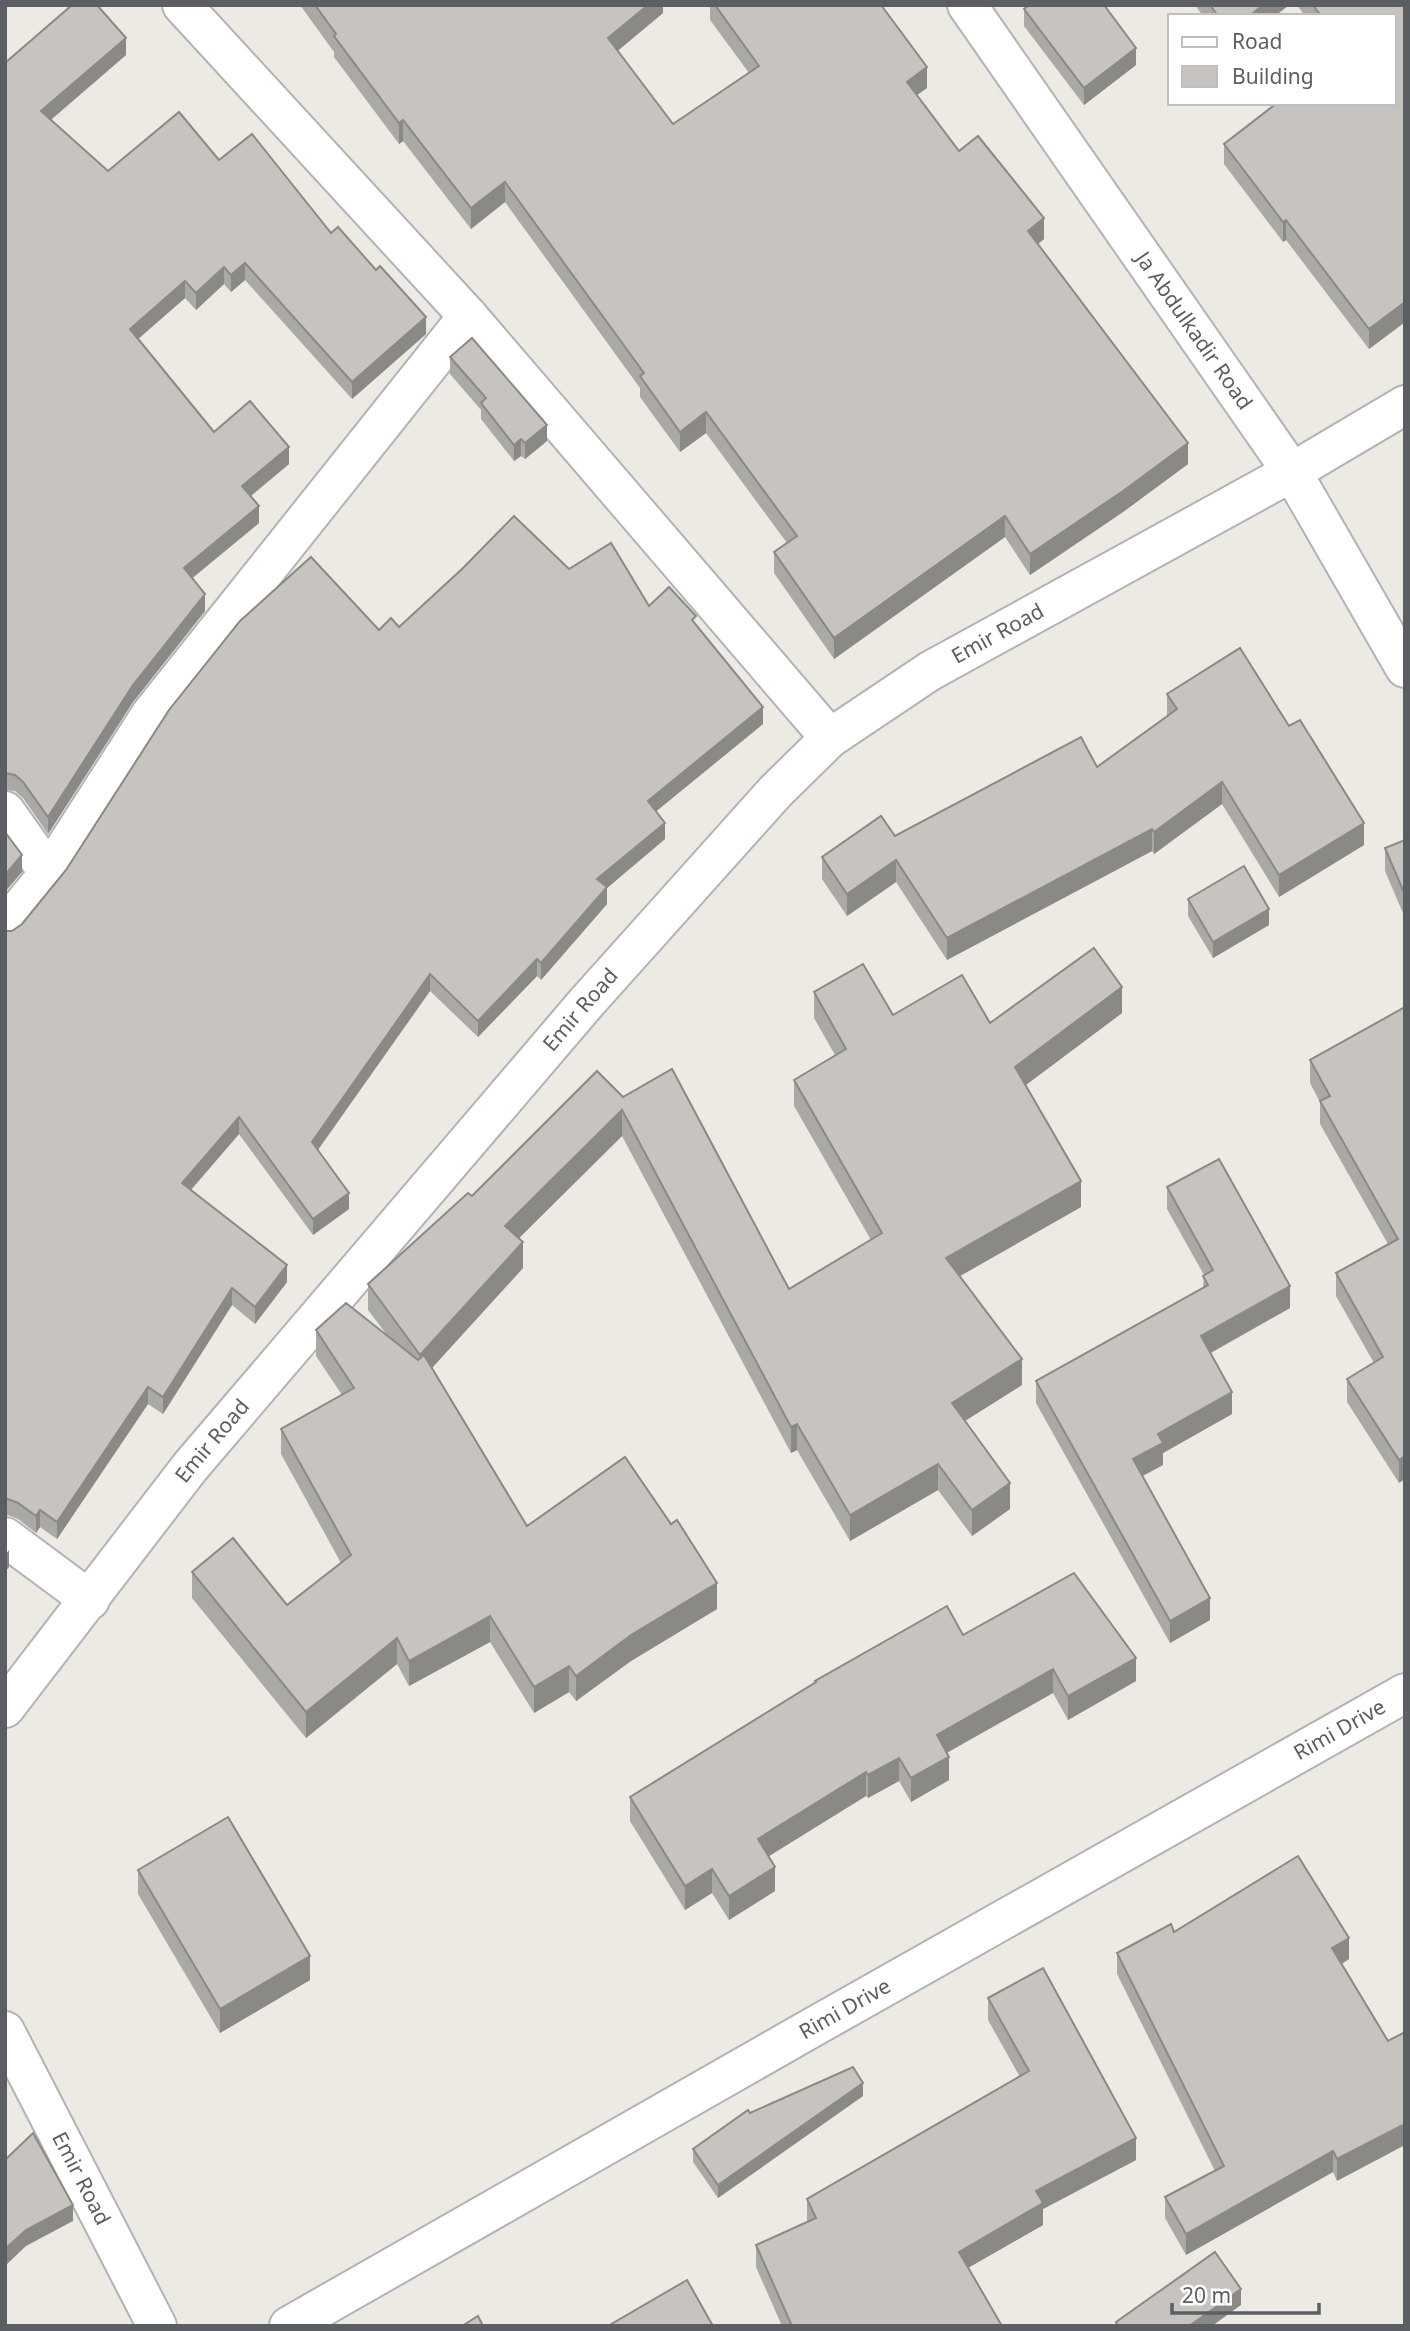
<svg xmlns="http://www.w3.org/2000/svg" width="1410" height="2331" viewBox="0 0 1410 2331" font-family="'Noto Sans',sans-serif">
	<rect width="100%" height="100%" fill="#eceae3"/>
	<g fill="none" stroke-linecap="round" stroke-linejoin="round">
		<defs>
			<g id="minor">
				<path d="M182 5 468 316 830 738"/>
				<path id="s1" d="M967 5 1292 472 1405 668"/>
				<path d="M5 811 49 873"/>
				<path d="M5 927 49 873 151 714 468 316"/>
				<path d="M5 1537 90 1600"/>
				<path id="s2" d="M5 1708 190 1467 586 1003 776 791 830 738 930 671 1292 472 1405 405"/>
				<path id="s3" d="M5 2031 157 2326"/>
			</g>
			<g id="tertiary">
				<path id="s4" d="M289 2326 815 2026 1405 1693"/>
			</g>
		</defs>
		<use href="#minor" stroke="#b0b3b7" stroke-width="42"/>
		<use href="#tertiary" stroke="#b0b3b7" stroke-width="42"/>
		<use href="#minor" stroke="#fff" stroke-width="38"/>
		<use href="#tertiary" stroke="#fff" stroke-width="38"/>
	</g>
	<g fill="#aba9a5">
		<path d="M300 5H663V13L617 51 673 124 749 73 710 20V5H881L927 88 917 95 959 151 1044 239 1038 244 1188 464 1123 512 1030 575 1005 537 834 659 774 573V552L787 543 706 433 680 452 640 397V388L505 202 471 229 403 141 399 144 334 57V52Z"/>
		<path d="M1195 5H1289L1275 16H1203Z"/>
		<path d="M1297 5H1405V322L1369 349 1286 240 1283 242 1224 164V144L1394 16H1305Z"/>
		<path d="M1024 9 1136 65 1084 105 1024 26Z"/>
		<path d="M126 55 51 120 108 171 219 160 331 233 426 334 352 399 245 280 231 292 224 284 196 310 185 298 138 339 214 432 289 464 251 496 259 523 192 578 205 611 133 702 48 834 23 798 15 791 5 790V63Z"/>
		<path d="M450 357 547 441 525 459 521 456 514 461 481 419V410L450 374Z"/>
		<path d="M569 569 649 606 696 624 763 724 656 811 665 839 607 888V904L541 980 537 976 478 1037 430 991 318 1150 349 1209 313 1235 239 1134 191 1190 287 1282 255 1324 232 1305 163 1414 148 1404 57 1539 40 1527 36 1533 18 1519 8 1515 5 1516V931H12L22 924 379 630 399 627Z"/>
		<path d="M1167 694 1364 845 1279 897 1222 804 1154 854 1152 851 947 960 896 882 847 916 822 879V857L895 836 1097 767 1167 716Z"/>
		<path d="M1405 840V918L1385 871V848Z"/>
		<path d="M1188 899 1269 925 1213 958 1188 916Z"/>
		<path d="M814 992 893 1015 990 1023 1122 1013 1026 1085 1081 1207 960 1276 1022 1385 965 1421 1010 1509 972 1536 938 1490 850 1541 797 1450 791 1453 622 1136 519 1238 523 1268 432 1368 527 1526 717 1609 631 1661 576 1701 569 1692 534 1713 490 1642 409 1686 397 1664 306 1738 192 1598V1572L287 1605 341 1563 281 1454V1429L342 1395 316 1356V1330L387 1335 368 1310V1284L472 1196 597 1071 789 1289 871 1240 794 1106V1080L835 1055 814 1018Z"/>
		<path d="M1405 1007 1399 1483 1347 1402V1379L1374 1363 1336 1296V1273L1388 1244 1320 1124V1102L1310 1083V1060Z"/>
		<path d="M1167 1187 1290 1308 1211 1353 1232 1414 1163 1453V1465L1142 1476 1210 1620 1170 1643 1036 1403V1381L1203 1288 1204 1275 1167 1209Z"/>
		<path d="M963 1635 1136 1681 1068 1720 1053 1693 947 1753 949 1780 911 1802 899 1781 868 1798 866 1796 768 1856 775 1891 729 1920 712 1893 685 1910 630 1821V1797L815 1683V1681Z"/>
		<path d="M138 1870 310 1980 220 2033 138 1894Z"/>
		<path d="M1174 1932 1349 1959 1341 1964 1337 2181 1333 2172 1186 2255 1165 2218V2197L1215 2171 1117 1974V1953Z"/>
		<path d="M988 1998 1136 2160 1043 2209V2225L968 2268 1002 2326H782L756 2267V2245L807 2222V2199L1020 2077 988 2020Z"/>
		<path d="M863 2096 718 2198 693 2162V2149L750 2113Z"/>
	</g>
	<g fill="#8b8986">
		<path d="M648 5H663V13L608 59V38Z"/>
		<path d="M1263 5H1289L1275 16H1249Z"/>
		<path d="M126 38V55L41 128V111Z"/>
		<path d="M1136 48V65L1084 105V88Z"/>
		<path d="M927 67V88L907 102V82Z"/>
		<path d="M403 120V141L399 144V123Z"/>
		<path d="M505 182V202L471 229V208Z"/>
		<path d="M1044 218V239L1028 252V231Z"/>
		<path d="M1286 220V240L1283 242V222Z"/>
		<path d="M245 263V280L231 292V275Z"/>
		<path d="M224 267V284L196 310V293Z"/>
		<path d="M185 281V298L130 346V329Z"/>
		<path d="M1405 302V322L1369 349V329Z"/>
		<path d="M426 317V334L352 399V382Z"/>
		<path d="M706 412V433L680 452V432Z"/>
		<path d="M547 425V441L525 459V443Z"/>
		<path d="M521 439V456L514 461V445Z"/>
		<path d="M1188 443V464L1123 512 1030 575V554Z"/>
		<path d="M289 447V464L242 503V486Z"/>
		<path d="M259 506V523L184 585V568Z"/>
		<path d="M1005 516V537L834 659V638Z"/>
		<path d="M205 594V611L133 702 48 834V817L133 685Z"/>
		<path d="M763 707V724L648 818V801Z"/>
		<path d="M1222 782V804L1154 854V832Z"/>
		<path d="M665 823V839L607 888V904L541 980V963L597 879Z"/>
		<path d="M1364 823V845L1279 897V875Z"/>
		<path d="M1152 829V851L947 960V938Z"/>
		<path d="M22 855V872L5 892V875Z"/>
		<path d="M896 860V882L847 916V894Z"/>
		<path d="M1269 909V925L1213 958V942Z"/>
		<path d="M537 959V976L478 1037V1021Z"/>
		<path d="M430 974V991L312 1158V1142Z"/>
		<path d="M1122 987V1013L1015 1093V1067Z"/>
		<path d="M622 1110V1136L505 1252V1226Z"/>
		<path d="M239 1117V1134L182 1200V1183Z"/>
		<path d="M1081 1181V1207L946 1284V1258Z"/>
		<path d="M349 1193V1209L313 1235V1219Z"/>
		<path d="M523 1242V1268L420 1381V1355Z"/>
		<path d="M287 1265V1282L255 1324V1307Z"/>
		<path d="M1290 1286V1308L1201 1358V1336Z"/>
		<path d="M232 1288V1305L163 1414V1397Z"/>
		<path d="M1022 1359V1385L952 1429V1403Z"/>
		<path d="M148 1387V1404L57 1539V1522Z"/>
		<path d="M1232 1392V1414L1163 1453V1465L1133 1481V1459L1158 1434Z"/>
		<path d="M797 1424V1450L791 1453V1427Z"/>
		<path d="M1405 1456V1479L1399 1483V1460Z"/>
		<path d="M938 1464V1490L850 1541V1515Z"/>
		<path d="M1010 1483V1509L972 1536V1510Z"/>
		<path d="M40 1510V1527L36 1533V1516Z"/>
		<path d="M9 1550V1567L5 1572V1555Z"/>
		<path d="M717 1583V1609L631 1661 576 1701V1676L631 1635Z"/>
		<path d="M1210 1598V1620L1170 1643V1621Z"/>
		<path d="M490 1616V1642L409 1686V1661Z"/>
		<path d="M397 1638V1664L306 1738V1712Z"/>
		<path d="M1136 1658V1681L1068 1720V1696Z"/>
		<path d="M569 1666V1692L534 1713V1687Z"/>
		<path d="M1053 1669V1693L937 1758V1735Z"/>
		<path d="M949 1757V1780L911 1802V1778Z"/>
		<path d="M899 1758V1781L868 1798V1775Z"/>
		<path d="M866 1772V1796L758 1863V1839Z"/>
		<path d="M775 1867V1891L729 1920V1896Z"/>
		<path d="M712 1869V1893L685 1910V1886Z"/>
		<path d="M1349 1938V1959L1332 1970V1948Z"/>
		<path d="M310 1956V1980L220 2033V2009Z"/>
		<path d="M863 2083V2096L718 2198V2185Z"/>
		<path d="M1405 2124V2145L1337 2181V2159Z"/>
		<path d="M1136 2138V2160L1043 2209V2225L959 2273V2252L1036 2191Z"/>
		<path d="M1333 2151V2172L1186 2255V2234Z"/>
		<path d="M73 2205V2221L26 2246 5 2266V2249L26 2230Z"/>
		<path d="M1241 2289V2305L1212 2326H1189Z"/>
	</g>
	<g fill="#c7c4c0" stroke="#8b8986" stroke-width="2">
		<path d="M72 5H97L126 38 41 111 108 171 179 112 219 160 252 134 331 233 338 227 376 270 380 266 426 317 352 382 245 263 231 275 224 267 196 293 185 281 130 329 214 432 250 401 289 447 242 486 259 506 184 568 205 594 133 685 48 817 23 782 15 775 5 773V63Z"/>
		<path d="M315 5H648L608 38 673 124 759 66 715 5H881L927 67 907 82 959 151 978 136 1044 218 1028 231 1188 443 1123 491 1030 554 1005 516 834 638 774 552 797 536 706 412 680 432 640 376 644 373 505 182 471 208 403 120 399 123 334 36 336 34Z"/>
		<path d="M1029 5H1104L1136 48 1084 88 1024 9Z"/>
		<path d="M1210 5H1263L1249 16H1218Z"/>
		<path d="M1313 5H1405V302L1369 329 1286 220 1283 222 1224 144 1277 103H1394V16H1321Z"/>
		<path d="M472 338 547 425 525 443 521 439 514 445 481 403 486 398 450 357Z"/>
		<path d="M514 516 569 569 611 543 649 606 669 587 696 616 692 620 763 707 648 801 665 823 597 879 607 887 541 963 537 959 478 1021 430 974 312 1142 349 1193 313 1219 239 1117 182 1183 287 1265 255 1307 232 1288 163 1397 148 1387 57 1522 40 1510 36 1516 18 1503 8 1499H5V931H12L22 924 66 870 169 710 240 621 311 557 379 630 391 618 399 627 462 569Z"/>
		<path d="M1240 648 1289 726 1300 720 1364 823 1279 875 1222 782 1154 832 1152 829 947 938 896 860 847 894 822 857 881 816 895 836 1081 737 1097 767 1177 709 1167 694Z"/>
		<path d="M5 832 22 855 5 875Z"/>
		<path d="M1405 840V895L1385 848Z"/>
		<path d="M1244 866 1269 909 1213 942 1188 899Z"/>
		<path d="M1094 948 1122 987 1015 1067 1081 1181 946 1258 1022 1359 952 1403 1010 1483 972 1510 938 1464 850 1515 797 1424 791 1427 622 1110 505 1226 523 1242 420 1355 368 1284 468 1193 472 1196 597 1071 623 1097 672 1069 789 1289 882 1233 794 1080 846 1049 814 992 863 964 893 1015 962 975 990 1023Z"/>
		<path d="M1405 1007V1456L1399 1460 1347 1379 1383 1357 1336 1273 1398 1239 1320 1101 1330 1096 1310 1060Z"/>
		<path d="M1219 1159 1290 1286 1201 1336 1232 1392 1158 1434 1163 1443 1133 1459 1210 1598 1170 1621 1036 1381 1208 1285 1203 1276 1213 1270 1167 1187Z"/>
		<path d="M346 1303 418 1360 424 1355 527 1526 625 1457 671 1524 677 1520 717 1583 631 1635 576 1676 569 1666 534 1687 490 1616 409 1661 397 1638 306 1712 192 1572 233 1538 287 1605 351 1555 281 1429 354 1388 316 1330Z"/>
		<path d="M1074 1573 1136 1658 1068 1696 1053 1669 937 1735 949 1757 911 1778 899 1758 868 1775 866 1772 758 1839 775 1867 729 1896 712 1869 685 1886 630 1797 816 1682 815 1681 947 1606 963 1635Z"/>
		<path d="M228 1817 310 1956 220 2009 138 1870Z"/>
		<path d="M1298 1856 1349 1938 1332 1948 1388 2041 1405 2032V2124L1337 2159 1333 2151 1186 2234 1165 2197 1224 2166 1117 1953 1171 1924 1174 1932Z"/>
		<path d="M1043 1968 1136 2138 1036 2191 1043 2203 959 2252 1002 2326H792L756 2245 816 2218 807 2199 1029 2071 988 1998Z"/>
		<path d="M853 2067 863 2083 718 2185 693 2149 748 2110 750 2113Z"/>
		<path d="M33 2133 73 2205 26 2230 5 2249V2160Z"/>
		<path d="M1215 2252 1241 2289 1189 2326H1118L1116 2322Z"/>
		<path d="M687 2280 713 2326H608Z"/>
		<path d="M478 2316 483 2326H462Z"/>
	</g>
	<g text-anchor="middle" stroke-width="5" stroke-linejoin="round" paint-order="stroke">
		<g font-size="21" fill="#5b5e62" stroke="#fff">
			<text dy="7" stroke="none"><textPath href="#s1" startOffset="397">Ja Abdulkadir Road</textPath></text>
			<text dy="7" stroke="none"><textPath href="#s2" startOffset="1472">Emir Road</textPath></text>
			<text dy="7" stroke="none"><textPath href="#s2" startOffset="905">Emir Road</textPath></text>
			<text dy="7" stroke="none"><textPath href="#s2" startOffset="338">Emir Road</textPath></text>
			<text dy="7" stroke="none"><textPath href="#s4" startOffset="1208">Rimi Drive</textPath></text>
			<text dy="7" stroke="none"><textPath href="#s4" startOffset="640">Rimi Drive</textPath></text>
			<text dy="7" stroke="none"><textPath href="#s3" startOffset="166">Emir Road</textPath></text>
		</g>
	</g>
	<rect width="1410" height="2331" fill="none" stroke="#5b5e62" stroke-width="14"/>
	<rect x="1168" y="14" width="228" height="91" fill="#ffffff" stroke="#bdbfc0" stroke-width="2"/>
	<rect x="1182" y="37" width="35" height="10" fill="#ffffff" stroke="#bdbfc0" stroke-width="2"/>
	<text x="1232" y="49" font-size="21" fill="#5b5e62">Road</text>
	<rect x="1182" y="66" width="35" height="21" fill="#c7c4c0" stroke="#bdbfc0" stroke-width="2"/>
	<text x="1232" y="84" font-size="21" fill="#5b5e62">Building</text>
	<path d="M1172 2303v10h147v-10" fill="none" stroke="#5b5e62" stroke-width="3.5"/>
	<text x="1182" y="2303" font-size="21" fill="#5b5e62" stroke="#ffffff" stroke-width="5" paint-order="stroke">20 m</text>
</svg>
